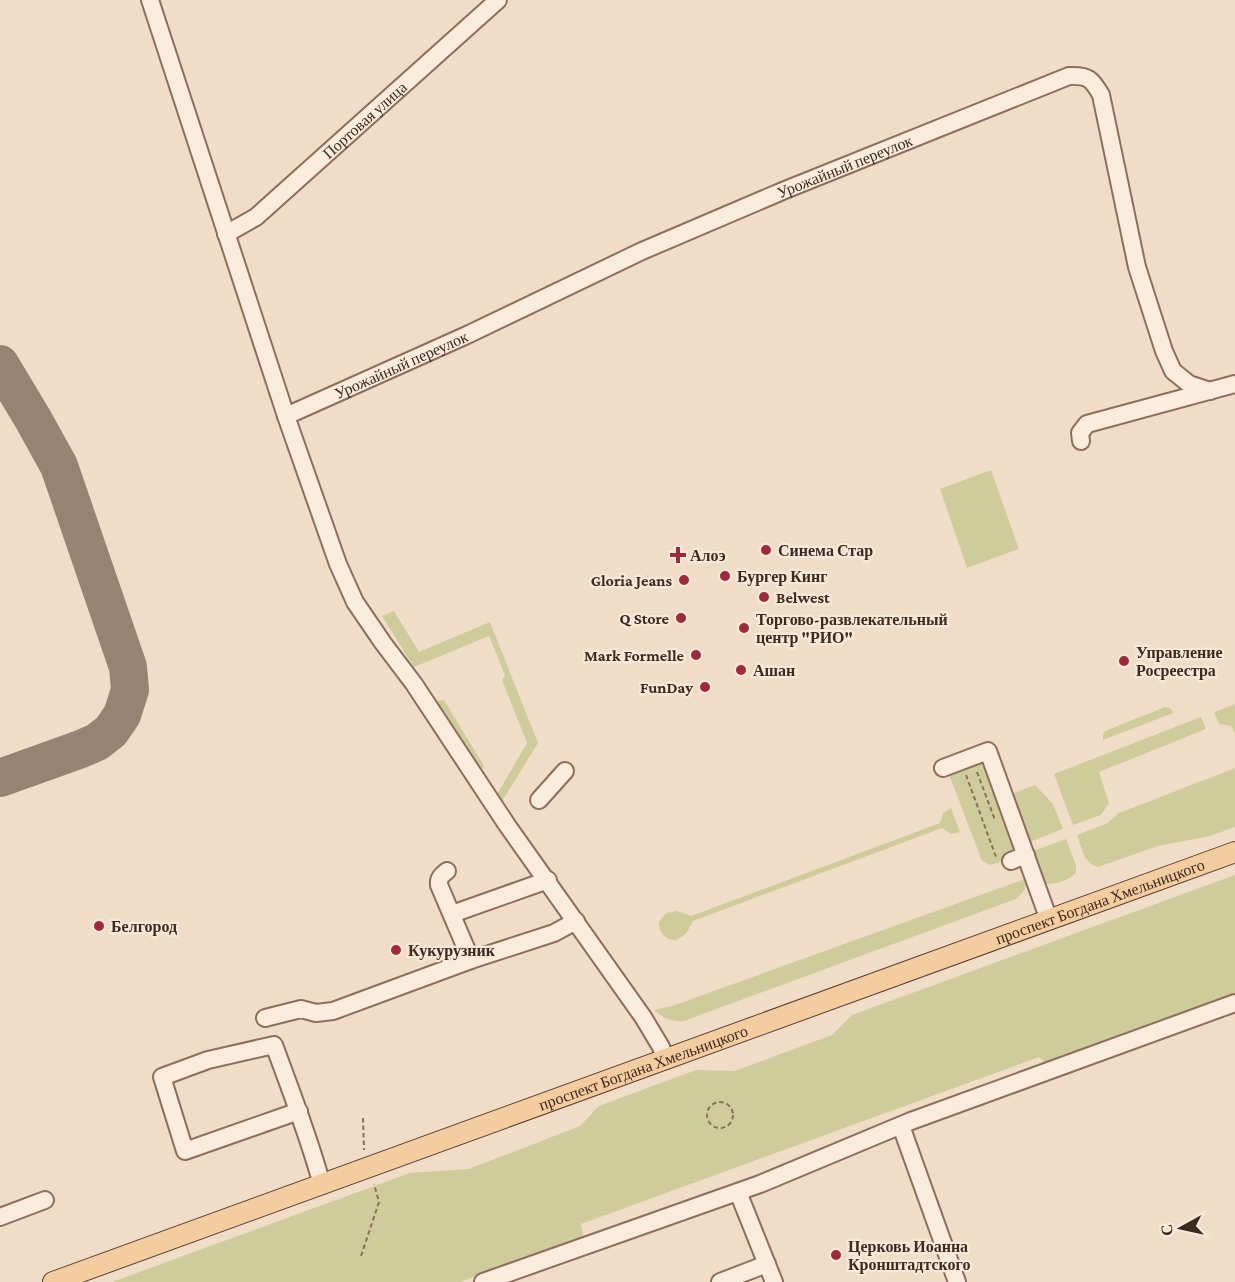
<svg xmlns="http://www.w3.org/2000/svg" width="1235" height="1282" viewBox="0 0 1235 1282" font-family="'Crimson Pro',serif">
	<rect width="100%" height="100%" fill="#f0ddc8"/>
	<g fill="#cfcc9b">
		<path d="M991 470 1019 549 967 568 940 489Z"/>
		<path d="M394 611 419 652 490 622 538 743 501 803 496 796 527 743 502 680 505 675 489 636 414 667 382 616Z"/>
		<path d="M444 700 484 766 481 773 436 701Z"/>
		<path d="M1235 704V733L1231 726 1219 724 1214 712Z"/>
		<path d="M1165 707 1170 708 1173 713 1103 740V735L1105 731Z"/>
		<path d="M1201 717 1206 729 1099 772 1109 803 1101 815 1073 825 1054 774Z"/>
		<path d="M988 760 1022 854 991 865 982 861 947 769Z"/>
		<path d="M1235 768V827L1210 836 1158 846 1098 867C1084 864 1082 848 1077 835L1106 824 1119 813Z"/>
		<path d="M1035 785 1053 804 1063 829 1027 843 1011 794Z"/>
		<path d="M951 808 960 832 951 834 942 828 693 921 686 934 676 940C665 940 659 934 659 922L666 913 677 911 691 916 940 823 943 813Z"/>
		<path d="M1066 839 1076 865V873C1068 881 1055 884 1044 884L1031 852Z"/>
		<path d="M1235 875V998L1049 1067 1039 1057 581 1224 583 1238 460 1282H112L410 1173 469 1169 580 1126 599 1106 696 1070 735 1071 832 1035 852 1015Z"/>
		<path d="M1025 879C1028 889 1022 893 1016 899L684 1021C671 1022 663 1018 654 1010L672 1006Z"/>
	</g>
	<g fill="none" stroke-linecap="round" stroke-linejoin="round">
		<path stroke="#968374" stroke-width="38" d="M0 364 33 419 59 466 128 667 130 690 122 715 111 731 97 742 81 749 0 778"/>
		<defs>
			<g id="minor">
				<path d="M150 0 286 416 338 564 355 602 383 643 414 684 507 825 643 1017 661 1047 666 1060"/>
				<path id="s1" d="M226 234 256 217 498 0"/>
				<path id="s2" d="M286 416 467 335 642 251 785 190 1069 76C1088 75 1092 79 1101 95L1137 267 1164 351 1173 371 1189 384 1210 391"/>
				<path d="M1081 441 1080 433 1087 424 1235 384"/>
				<path d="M943 768 988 751 1049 920"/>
				<path d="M539 800 565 771"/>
				<path d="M1011 861 1026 855"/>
				<path d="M447 871C442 875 438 878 439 885L471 960"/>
				<path d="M452 914 548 880"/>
				<path d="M265 1018 301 1009 316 1013 333 1011 471 960 554 933 576 921"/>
				<path d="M299 1111 185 1151 162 1077 208 1060 274 1045C291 1091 309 1137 322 1185"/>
				<path d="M901 1126 957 1282"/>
				<path d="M738 1192 774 1282"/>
				<path d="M0 1217 45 1200"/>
				<path d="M483 1282 760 1184 911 1121 1235 1003"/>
				<path d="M720 1282 767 1264"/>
			</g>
			<g id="major">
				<path id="s3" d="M53 1282 1235 852"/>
			</g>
		</defs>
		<use href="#minor" stroke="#8d6e5c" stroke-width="20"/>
		<use href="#major" stroke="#5b3d30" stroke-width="22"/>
		<g stroke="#8d6e5c" stroke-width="2" stroke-dasharray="4.5 3" stroke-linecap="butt">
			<path d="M977 772 995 820"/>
			<path d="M966 775 996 857"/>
			<circle cx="720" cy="1115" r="13"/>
			<path d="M363 1118 364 1150"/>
			<path d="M361 1256 379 1202 374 1184"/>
		</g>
		<use href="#minor" stroke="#faecdc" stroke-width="16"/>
		<use href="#major" stroke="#f3cca0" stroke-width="20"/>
	</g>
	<g fill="#9e2a3e" stroke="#f7e9d8" stroke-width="2">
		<circle cx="766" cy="550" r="6"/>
		<path d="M675 546h6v6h6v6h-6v6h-6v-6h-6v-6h6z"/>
		<circle cx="725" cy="576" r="6"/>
		<circle cx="684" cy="580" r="6"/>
		<circle cx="764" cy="597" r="6"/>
		<circle cx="681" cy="618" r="6"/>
		<circle cx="744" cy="628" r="6"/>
		<circle cx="696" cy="655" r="6"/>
		<circle cx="1124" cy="661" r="6"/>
		<circle cx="741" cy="670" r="6"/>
		<circle cx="705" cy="687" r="6"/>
		<circle cx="99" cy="926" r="6"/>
		<circle cx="396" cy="950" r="6"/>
		<circle cx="836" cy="1255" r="6"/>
	</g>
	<g text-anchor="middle" stroke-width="4.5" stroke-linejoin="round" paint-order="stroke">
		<g font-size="16" fill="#3d2920" stroke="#f7e9d8">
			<text dy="6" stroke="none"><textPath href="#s1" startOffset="180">Портовая улица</textPath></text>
			<text dy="6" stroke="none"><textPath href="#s2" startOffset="612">Урожайный переулок</textPath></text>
			<text dy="6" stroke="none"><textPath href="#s2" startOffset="126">Урожайный переулок</textPath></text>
			<text dy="6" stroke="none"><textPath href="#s3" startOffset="1114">проспект Богдана Хмельницкого</textPath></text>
			<text dy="6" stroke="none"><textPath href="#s3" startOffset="628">проспект Богдана Хмельницкого</textPath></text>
		</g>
		<g font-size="16" font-weight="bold" fill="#3d2920" stroke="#f7e9d8" text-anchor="start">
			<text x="778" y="556">Синема Стар</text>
			<text x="690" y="561">Алоэ</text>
			<text x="737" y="582">Бургер Кинг</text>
			<text x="672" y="586" text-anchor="end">Gloria Jeans</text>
			<text x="776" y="603">Belwest</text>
			<text x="669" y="624" text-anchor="end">Q Store</text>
			<text x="756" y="625">Торгово-развлекательный<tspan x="756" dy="18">центр "РИО"</tspan></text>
			<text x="1136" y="658">Управление<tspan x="1136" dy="18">Росреестра</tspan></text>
			<text x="684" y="661" text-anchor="end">Mark Formelle</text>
			<text x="753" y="676">Ашан</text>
			<text x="693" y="693" text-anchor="end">FunDay</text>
			<text x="111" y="932">Белгород</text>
			<text x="408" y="956">Кукурузник</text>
			<text x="848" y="1252">Церковь Иоанна<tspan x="848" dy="18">Кронштадтского</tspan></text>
		</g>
	</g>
	<g transform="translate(1181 1228) rotate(262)" stroke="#f7e9d8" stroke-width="4.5" paint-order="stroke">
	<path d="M0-4.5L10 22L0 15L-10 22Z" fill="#3d2920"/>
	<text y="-9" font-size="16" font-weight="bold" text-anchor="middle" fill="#3d2920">С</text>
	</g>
</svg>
